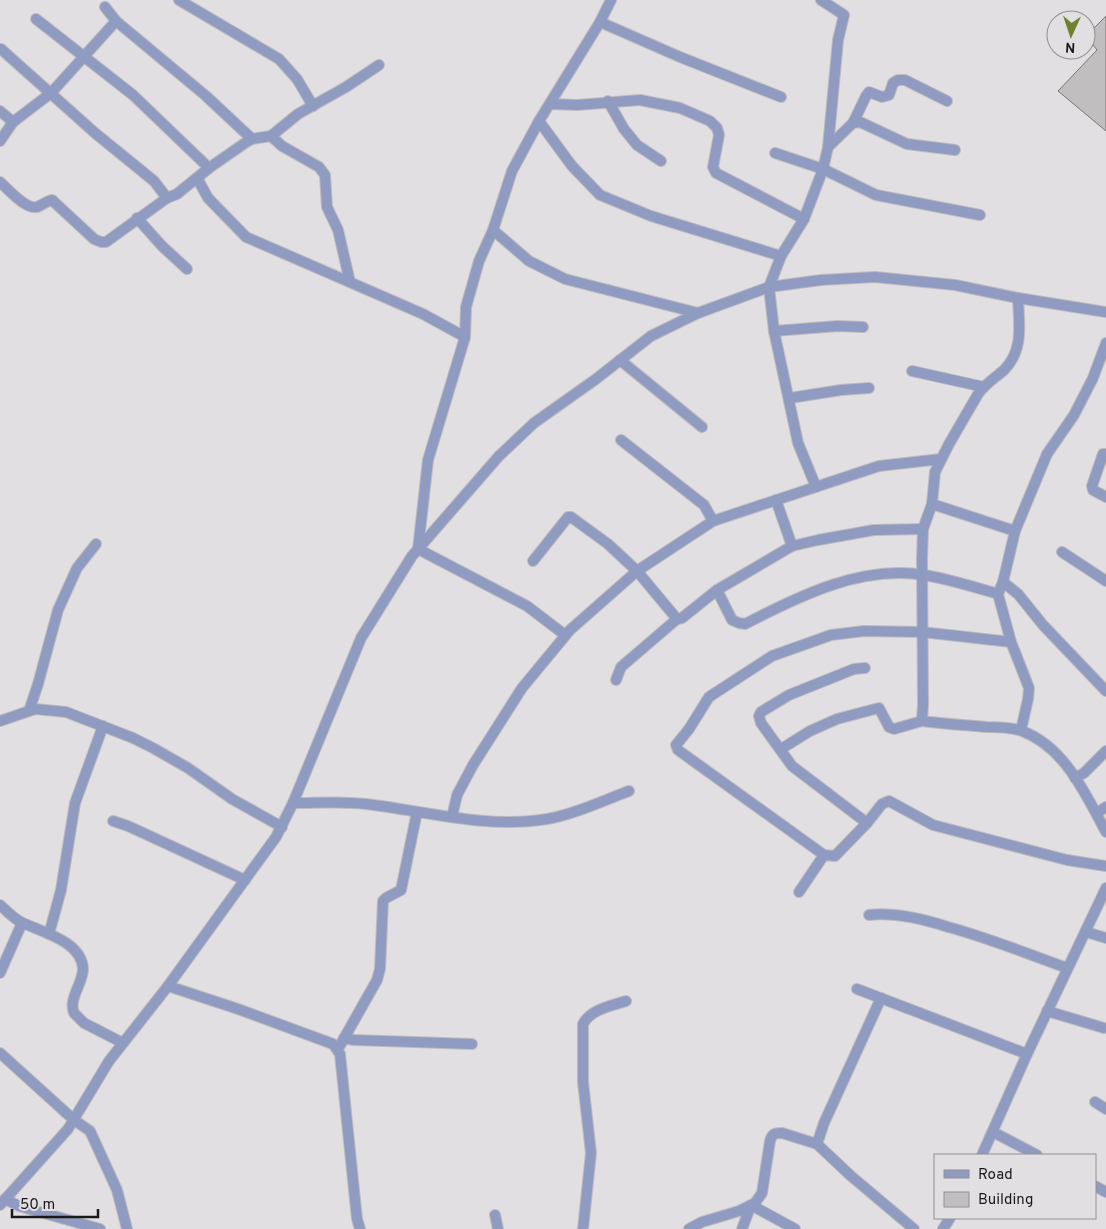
<svg xmlns="http://www.w3.org/2000/svg" width="1106" height="1229" viewBox="0 0 1106 1229" font-family="Overpass,sans-serif">
	<rect width="100%" height="100%" fill="#e1dfe2"/>
	<path fill="#c1bec0" stroke="#787577" d="M1106 16V131L1058 91 1097 50 1086 36Z"/>
	<g fill="none" stroke-linecap="round" stroke-linejoin="round">
		<defs>
			<g id="minor">
				<path d="M179 0 279 59 297 79 313 106"/>
				<path d="M105 7 116 21 206 96 252 139"/>
				<path d="M36 19 133 95 209 168"/>
				<path d="M600 22 680 57 781 97"/>
				<path d="M1 49 95 133 154 181 167 198 177 194 209 168 245 143 252 139 271 136 282 146 319 167 325 175 327 207 338 230 350 282"/>
				<path d="M608 101 624 129 637 145 661 161"/>
				<path d="M551 104 577 105 640 100 680 108 710 121 717 128 719 135 713 167 716 173 804 219"/>
				<path d="M0 111 13 122"/>
				<path d="M539 121 572 166 600 195 651 216 781 256"/>
				<path d="M853 123 866 96 869 92 882 97 889 95 893 83 898 80H905L947 101"/>
				<path d="M271 136 298 114 346 87 379 65"/>
				<path d="M0 141 13 122 51 93 116 21"/>
				<path d="M828 147 853 123 860 122 907 144 955 150"/>
				<path d="M775 153 823 169 876 195 980 215"/>
				<path d="M197 178 208 198 246 237 423 314 465 337"/>
				<path d="M0 182C8 189 26 210 37 207 43 205 46 201 52 200L94 239 101 242H106L167 198"/>
				<path d="M137 218 162 246 187 269"/>
				<path d="M493 230 529 261 565 279 698 313"/>
				<path d="M1018 298C1019 324 1024 350 1004 370 995 378 985 384 978 394L949 444 935 472 932 504 923 529 922 558 923 704 922 721C943 724 965 725 987 727 998 727 1011 727 1022 731 1065 747 1086 795 1106 832"/>
				<path d="M774 331 838 326 863 327"/>
				<path d="M620 360 702 427"/>
				<path d="M912 371 984 387"/>
				<path d="M790 398 841 390 869 388"/>
				<path d="M621 440 704 505 713 521"/>
				<path d="M1106 454H1103L1092 486 1093 490 1106 497"/>
				<path d="M816 487 798 443 774 331 769 287 781 256 804 219 823 169 828 147 838 40 844 15 821 0"/>
				<path d="M776 500 792 546"/>
				<path d="M932 504 1015 531"/>
				<path d="M1062 552 1106 581"/>
				<path d="M533 561 568 517H571L608 544 637 571 677 619 682 618 717 590 732 620 739 623 745 624C799 596 861 565 924 575 949 579 974 587 998 594"/>
				<path d="M1003 582 1018 594 1043 625 1106 691"/>
				<path d="M717 590 792 546 818 540 874 530 923 529"/>
				<path d="M565 635 527 606 418 549 428 460 465 337 466 307 479 261 493 230 512 171 539 121 600 22 611 0"/>
				<path d="M1011 642 922 632 864 631 831 635 772 656 709 697 689 729 676 745 678 750 824 855 835 856 867 823 882 804 889 801 933 825 1067 860 1106 866"/>
				<path d="M865 668 854 669 789 695 761 712 759 716 761 723 792 766 867 823"/>
				<path d="M616 680 621 667 677 619"/>
				<path d="M29 711 38 684 58 610 77 568 96 544"/>
				<path d="M0 721 35 709 66 712 133 738 153 748 188 768 232 799 282 827"/>
				<path d="M1021 730 1028 699 1029 688 1011 642 998 594 1003 582 1015 531 1047 454 1074 415 1093 378 1106 343"/>
				<path d="M781 749 810 731 837 719 875 709 879 708 889 727 894 729 922 721"/>
				<path d="M1075 778 1084 773 1106 751"/>
				<path d="M293 803C317 803 342 801 366 804 425 811 487 829 547 819 575 814 602 801 629 791"/>
				<path d="M1097 813 1106 807"/>
				<path d="M452 817 457 795 473 765 522 688 570 630 637 571 713 521 879 466 941 459"/>
				<path d="M113 821 128 826 245 880"/>
				<path d="M799 892 824 855"/>
				<path d="M0 905C7 911 13 918 21 922 41 932 82 941 83 969 83 983 68 999 74 1013L84 1023 123 1043"/>
				<path d="M869 915C895 912 923 919 948 927 989 938 1028 954 1067 968"/>
				<path d="M1086 932 1106 938"/>
				<path d="M49 934 61 890 75 803 103 726"/>
				<path d="M0 973 22 923"/>
				<path d="M168 986 238 1009 333 1044 340 1054 357 1219 360 1229"/>
				<path d="M857 989 1027 1054"/>
				<path d="M1047 1011 1104 1028"/>
				<path d="M344 1038 354 1040 472 1044"/>
				<path d="M338 1049 377 980 380 969 383 901 386 898 401 890 417 812"/>
				<path d="M0 1053 74 1120 90 1131 117 1190 127 1229"/>
				<path d="M1095 1102 1106 1109"/>
				<path d="M993 1132 1037 1155"/>
				<path d="M817 1144 824 1123 881 998"/>
				<path d="M982 1155 1027 1054 1106 888"/>
				<path d="M1095 1186 1106 1192"/>
				<path d="M5 1199 19 1206 100 1229"/>
				<path d="M0 1205 68 1129 109 1061 168 986 276 837 293 803 361 638 412 556 499 456 534 423 596 379 651 336 698 313 769 287 821 280 875 277 955 285 1018 298 1106 312"/>
				<path d="M495 1215 498 1229"/>
				<path d="M583 1229 591 1153 583 1082V1024C591 1009 611 1006 626 1001"/>
				<path d="M689 1229 702 1222 739 1211 755 1203 762 1193 770 1141C772 1134 774 1133 782 1133L817 1144 851 1176 914 1229"/>
				<path d="M742 1229 751 1205 795 1229"/>
				<path d="M943 1229 950 1218"/>
			</g>
		</defs>
		<use href="#minor" stroke="#bdbbbe" stroke-width="12"/>
		<use href="#minor" stroke="#909bc2" stroke-width="10"/>
	</g>
	<rect x="934" y="1154" width="162" height="65" fill="#e1dfe2" stroke="#919092"/>
	<rect x="944" y="1170" width="25" height="8" fill="#909bc2" stroke="#919092"/>
	<text x="978" y="1179" font-size="15" fill="#1a191a">Road</text>
	<rect x="944" y="1192" width="25" height="15" fill="#c1bec0" stroke="#919092"/>
	<text x="978" y="1204" font-size="15" fill="#1a191a">Building</text>
	<g transform="translate(1071 35) rotate(183)"><circle r="24" fill="#e1dfe2" stroke="#919092"/>
	<path d="M0-4L9 19L0 12L-9 19Z" fill="#70802e"/>
	<text y="-8" font-size="14" font-weight="bold" text-anchor="middle" fill="#1a191a">N</text>
	</g>
	<path d="M12 1209v8h86v-8" fill="none" stroke="#1a191a" stroke-width="2.5"/>
	<text x="20" y="1209" font-size="15" fill="#1a191a" stroke="#e1dfe2" stroke-width="4" paint-order="stroke">50 m</text>
</svg>
